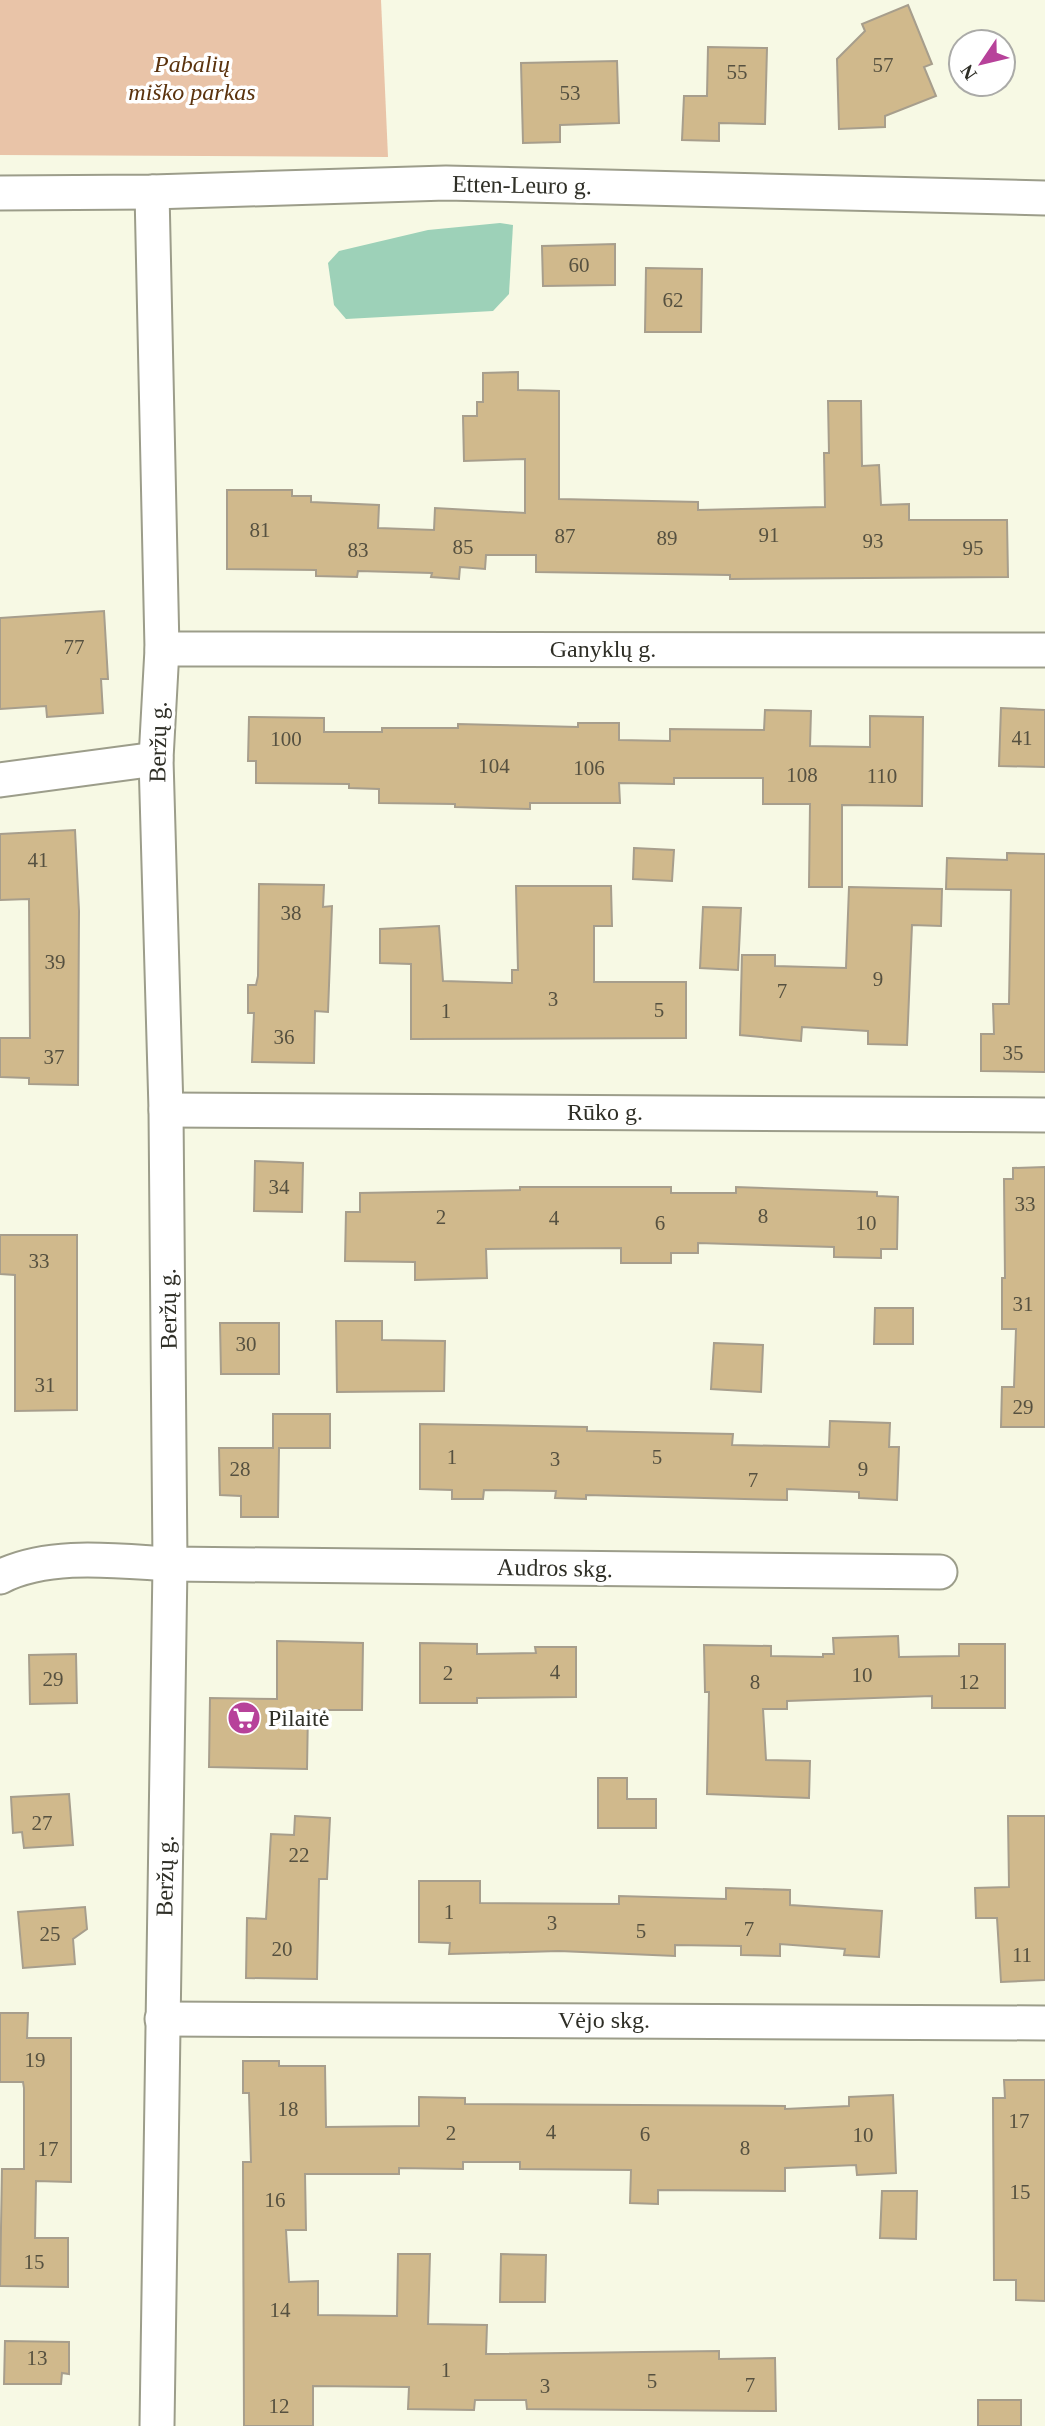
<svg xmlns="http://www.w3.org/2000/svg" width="1045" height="2426" viewBox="0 0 1045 2426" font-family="Georgia,serif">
	<rect width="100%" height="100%" fill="#f7f9e4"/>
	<path fill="#e9c4a8" d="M0 0H381L388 157 0 155Z"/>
	<path fill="#9dd1b8" d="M500 223 513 225 509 294 493 311 346 319 334 305 328 263 339 251 428 230Z"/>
	<g fill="#d0b98c" stroke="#a79e8c" stroke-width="2">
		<path d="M908 5 932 64 924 67 936 96 885 116V127L839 129 837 59 865 31 862 24Z"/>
		<path d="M708 47 767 48 765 124 719 123V141L682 140 684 96H707Z"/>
		<path d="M617 61 619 123 560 125V142L523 143 521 63Z"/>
		<path d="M615 244V285L543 286 542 246Z"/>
		<path d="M646 268 702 269 701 332H645Z"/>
		<path d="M518 372V390L559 391V499L698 502V510L825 507 824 453H829L828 401H861L862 466 879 465 881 505 909 504V520H1007L1008 577 730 579V575L536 572V555H486L485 569 460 567 459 579 431 577 432 573 358 571 357 577 316 576V570L227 569V490H292V496H311V502L379 505 378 528 434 530 435 508 525 513V459L464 461 463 416H477V402H483V373Z"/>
		<path d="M104 611 108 679H101L103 713 47 717 46 706 0 709V618Z"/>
		<path d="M1001 708 1045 710V767L999 766Z"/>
		<path d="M765 710 811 711 810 746 870 747V716L923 717 922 806 842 805V887H809L810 804H763V778H674V784L619 783 620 803H530V809L455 807V804L379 803V789L349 788V784L256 783V761H248L249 717 324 718V732H382V728H458V724L578 727V723H619V740L670 741V729L764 730Z"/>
		<path d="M75 830 79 911 78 1085 29 1084V1078L0 1077V1038H30L29 899 0 900V834Z"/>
		<path d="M634 848 674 850 672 881 633 879Z"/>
		<path d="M1007 853 1045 854V1072L981 1071V1034H994L993 1004H1009L1011 890 946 889 947 858 1007 860Z"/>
		<path d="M259 884 324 885 323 907 332 906 328 1012 315 1011 314 1063 252 1062 254 1013H248V985H256L258 976Z"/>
		<path d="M516 886H611L612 926H594V982H686V1038L411 1039V964L380 963V929L439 926 443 981 512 983V970H518Z"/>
		<path d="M849 887 942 889 941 926 912 925 907 1045 868 1044V1031L802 1027 801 1041 740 1035 742 955H775V966L846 968Z"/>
		<path d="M703 907 741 908 738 970 700 968Z"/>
		<path d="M255 1161 303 1163 302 1212 254 1211Z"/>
		<path d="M1045 1167V1427H1001L1002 1387H1014L1016 1329H1002V1278H1005L1004 1179H1013V1168Z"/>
		<path d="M520 1187H671V1193H736V1187L877 1192V1196L898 1197 897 1249H881V1258L834 1257V1247L698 1243V1253H671V1263H621V1248L486 1249 487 1278 415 1280V1262L345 1261 346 1212H360V1193L520 1190Z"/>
		<path d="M0 1235H77V1410L15 1411V1275L0 1274Z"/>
		<path d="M875 1308H913V1344H874Z"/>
		<path d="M336 1321H382V1340L445 1341 444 1391 337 1392Z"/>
		<path d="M220 1323H279V1374H221Z"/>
		<path d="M714 1343 763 1345 761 1392 711 1389Z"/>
		<path d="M273 1414H330V1448H279L278 1517H241V1496L220 1495 219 1448H273Z"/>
		<path d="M830 1421 890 1423 889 1447H899L897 1500 859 1498V1492L787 1489V1500L586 1495V1499L555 1498 556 1491 484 1490 483 1499H452V1490L420 1489V1424L587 1427V1431L733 1434 732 1445 829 1447Z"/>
		<path d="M898 1636 899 1657 959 1656V1644H1005V1708H932V1696L787 1701V1709H763L766 1760 810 1761 809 1798 707 1794 709 1692H705L704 1645 771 1646V1656L823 1657V1654H834L833 1638Z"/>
		<path d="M277 1641 363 1643 362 1710H308L307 1769 209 1767 210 1698 277 1699Z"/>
		<path d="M420 1643 477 1644V1654L536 1653 535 1647H576V1697L477 1698V1703H420Z"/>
		<path d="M76 1654 77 1703 30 1704 29 1655Z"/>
		<path d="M598 1778H627V1799H656V1828H598Z"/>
		<path d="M69 1794 73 1845 24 1848 22 1832 13 1833 11 1797Z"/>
		<path d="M295 1816 330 1818 327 1879H319L317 1979 246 1978 247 1918 266 1919 271 1834 294 1835Z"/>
		<path d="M1008 1816H1045V1980L1001 1982 997 1918H976L975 1888 1009 1887Z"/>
		<path d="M419 1881H480V1903L619 1904V1896L726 1899V1888L790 1890V1905L882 1911 879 1957 844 1955 845 1949 780 1944V1956L741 1955V1946L675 1945V1956L559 1951 449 1954 450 1943 419 1942Z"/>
		<path d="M85 1907 87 1929 73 1939 75 1964 23 1968 18 1912Z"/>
		<path d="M0 2013H28L27 2038H71V2182L36 2181 35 2238H68V2287L0 2286 2 2169H24V2088L23 2082H0Z"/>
		<path d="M243 2061H279V2066H325L326 2127 419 2126V2097L465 2098V2104L785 2106V2109L849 2106V2097L893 2095 896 2173 857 2175 856 2165 785 2168V2191L658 2190V2204L630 2203 631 2170 520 2169V2162H463V2169L399 2168V2174H305L306 2230H286L289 2282 318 2281V2315L397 2316 398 2254H430L428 2324 487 2325 486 2354 719 2351V2359L775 2358 776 2411 527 2409 526 2400H475L474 2410 408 2409 409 2387 313 2386V2426H244L243 2162H251L249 2093H243Z"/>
		<path d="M1004 2080H1045V2301L1016 2300V2280H994L993 2098H1005Z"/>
		<path d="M882 2191H917L916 2239 880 2238Z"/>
		<path d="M501 2254 546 2255 545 2302H500Z"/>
		<path d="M5 2341 69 2342V2374L62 2373 61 2384H4Z"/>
		<rect x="978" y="2400" width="43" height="26"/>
	</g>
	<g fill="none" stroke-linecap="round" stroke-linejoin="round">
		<defs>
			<g id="minor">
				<path d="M152 192 162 649 156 759 166 1110 170 1564 157 2426"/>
				<path d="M0 193 152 192 446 183 1045 198"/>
				<path d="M162 649 1045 650"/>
				<path d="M0 780 156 759"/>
				<path d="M166 1110 1045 1115"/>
				<path d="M0 1577C49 1552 117 1561 170 1564L940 1572"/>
				<path d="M162 2019 1045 2023"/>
			</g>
		</defs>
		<use href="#minor" stroke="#9c9d8a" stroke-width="37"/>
		<use href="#minor" stroke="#fff" stroke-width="33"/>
	</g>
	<defs>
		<symbol id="supermarket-disc" viewBox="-11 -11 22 22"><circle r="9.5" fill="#b7429a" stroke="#fff"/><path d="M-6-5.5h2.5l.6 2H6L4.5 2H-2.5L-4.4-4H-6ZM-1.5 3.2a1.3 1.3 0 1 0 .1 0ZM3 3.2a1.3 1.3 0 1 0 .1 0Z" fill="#fff"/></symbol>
	</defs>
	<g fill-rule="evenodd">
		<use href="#supermarket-disc" x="225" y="1699" width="38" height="38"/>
	</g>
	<g text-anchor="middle" stroke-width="7" stroke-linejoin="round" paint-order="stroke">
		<g font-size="21" fill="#565140">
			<text x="883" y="72">57</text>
			<text x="737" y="79">55</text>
			<text x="570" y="100">53</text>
			<text x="579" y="272">60</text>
			<text x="673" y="307">62</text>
			<text x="260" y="537">81</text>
			<text x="769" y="542">91</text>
			<text x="565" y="543">87</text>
			<text x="667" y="545">89</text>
			<text x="873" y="548">93</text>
			<text x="463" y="554">85</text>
			<text x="973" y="555">95</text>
			<text x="358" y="557">83</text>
			<text x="74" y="654">77</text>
			<text x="1022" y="745">41</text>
			<text x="286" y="746">100</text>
			<text x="494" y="773">104</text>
			<text x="589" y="775">106</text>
			<text x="802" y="782">108</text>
			<text x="882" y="783">110</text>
			<text x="38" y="867">41</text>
			<text x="291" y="920">38</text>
			<text x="55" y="969">39</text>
			<text x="878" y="986">9</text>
			<text x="782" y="998">7</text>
			<text x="553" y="1006">3</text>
			<text x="659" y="1017">5</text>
			<text x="446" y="1018">1</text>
			<text x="284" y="1044">36</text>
			<text x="1013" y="1060">35</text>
			<text x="54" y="1064">37</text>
			<text x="279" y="1194">34</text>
			<text x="1025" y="1211">33</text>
			<text x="763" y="1223">8</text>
			<text x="441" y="1224">2</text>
			<text x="554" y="1225">4</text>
			<text x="660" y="1230">6</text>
			<text x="866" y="1230">10</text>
			<text x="39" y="1268">33</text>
			<text x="1023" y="1311">31</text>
			<text x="246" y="1351">30</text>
			<text x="45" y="1392">31</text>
			<text x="1023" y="1414">29</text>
			<text x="452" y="1464">1</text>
			<text x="657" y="1464">5</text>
			<text x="555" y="1466">3</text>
			<text x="240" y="1476">28</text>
			<text x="863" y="1476">9</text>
			<text x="753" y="1487">7</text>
			<text x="555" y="1679">4</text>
			<text x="448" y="1680">2</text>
			<text x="862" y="1682">10</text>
			<text x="53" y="1686">29</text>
			<text x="755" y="1689">8</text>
			<text x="969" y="1689">12</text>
			<text x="42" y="1830">27</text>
			<text x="299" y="1862">22</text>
			<text x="449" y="1919">1</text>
			<text x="552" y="1930">3</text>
			<text x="749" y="1936">7</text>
			<text x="641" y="1938">5</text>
			<text x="50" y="1941">25</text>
			<text x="282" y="1956">20</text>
			<text x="1022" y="1962">11</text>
			<text x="35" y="2067">19</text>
			<text x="288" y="2116">18</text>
			<text x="1019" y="2128">17</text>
			<text x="551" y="2139">4</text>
			<text x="451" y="2140">2</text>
			<text x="645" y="2141">6</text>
			<text x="863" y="2142">10</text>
			<text x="745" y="2155">8</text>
			<text x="48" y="2156">17</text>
			<text x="1020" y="2199">15</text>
			<text x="275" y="2207">16</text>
			<text x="34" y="2269">15</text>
			<text x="280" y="2317">14</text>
			<text x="37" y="2365">13</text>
			<text x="446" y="2377">1</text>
			<text x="652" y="2388">5</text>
			<text x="750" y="2392">7</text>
			<text x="545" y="2393">3</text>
			<text x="279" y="2413">12</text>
		</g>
		<g font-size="24" font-style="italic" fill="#5a320d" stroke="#fff">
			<text x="192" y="72">Pabalių<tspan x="192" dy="28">miško parkas</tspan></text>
		</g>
		<g font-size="24" fill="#2e2e26" stroke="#fff">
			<text transform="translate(522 185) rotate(1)" y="8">Etten-Leuro g.</text>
			<text x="603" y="657">Ganyklų g.</text>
			<text transform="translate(158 742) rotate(-89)" y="8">Beržų g.</text>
			<text x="605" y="1120">Rūko g.</text>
			<text transform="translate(168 1309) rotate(-91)" y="8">Beržų g.</text>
			<text transform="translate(555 1568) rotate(1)" y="8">Audros skg.</text>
			<text transform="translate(165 1876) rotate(-89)" y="8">Beržų g.</text>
			<text x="604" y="2028">Vėjo skg.</text>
		</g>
		<g font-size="24" fill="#2e2e26" stroke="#fff" text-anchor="start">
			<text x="268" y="1726">Pilaitė</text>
		</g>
	</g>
	<g transform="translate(982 63) rotate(235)"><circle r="33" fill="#ffffff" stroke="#ababa8" stroke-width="2"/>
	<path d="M0-5L12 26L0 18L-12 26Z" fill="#b7429a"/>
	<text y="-10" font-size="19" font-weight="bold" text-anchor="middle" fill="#2e2e26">N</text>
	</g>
</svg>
